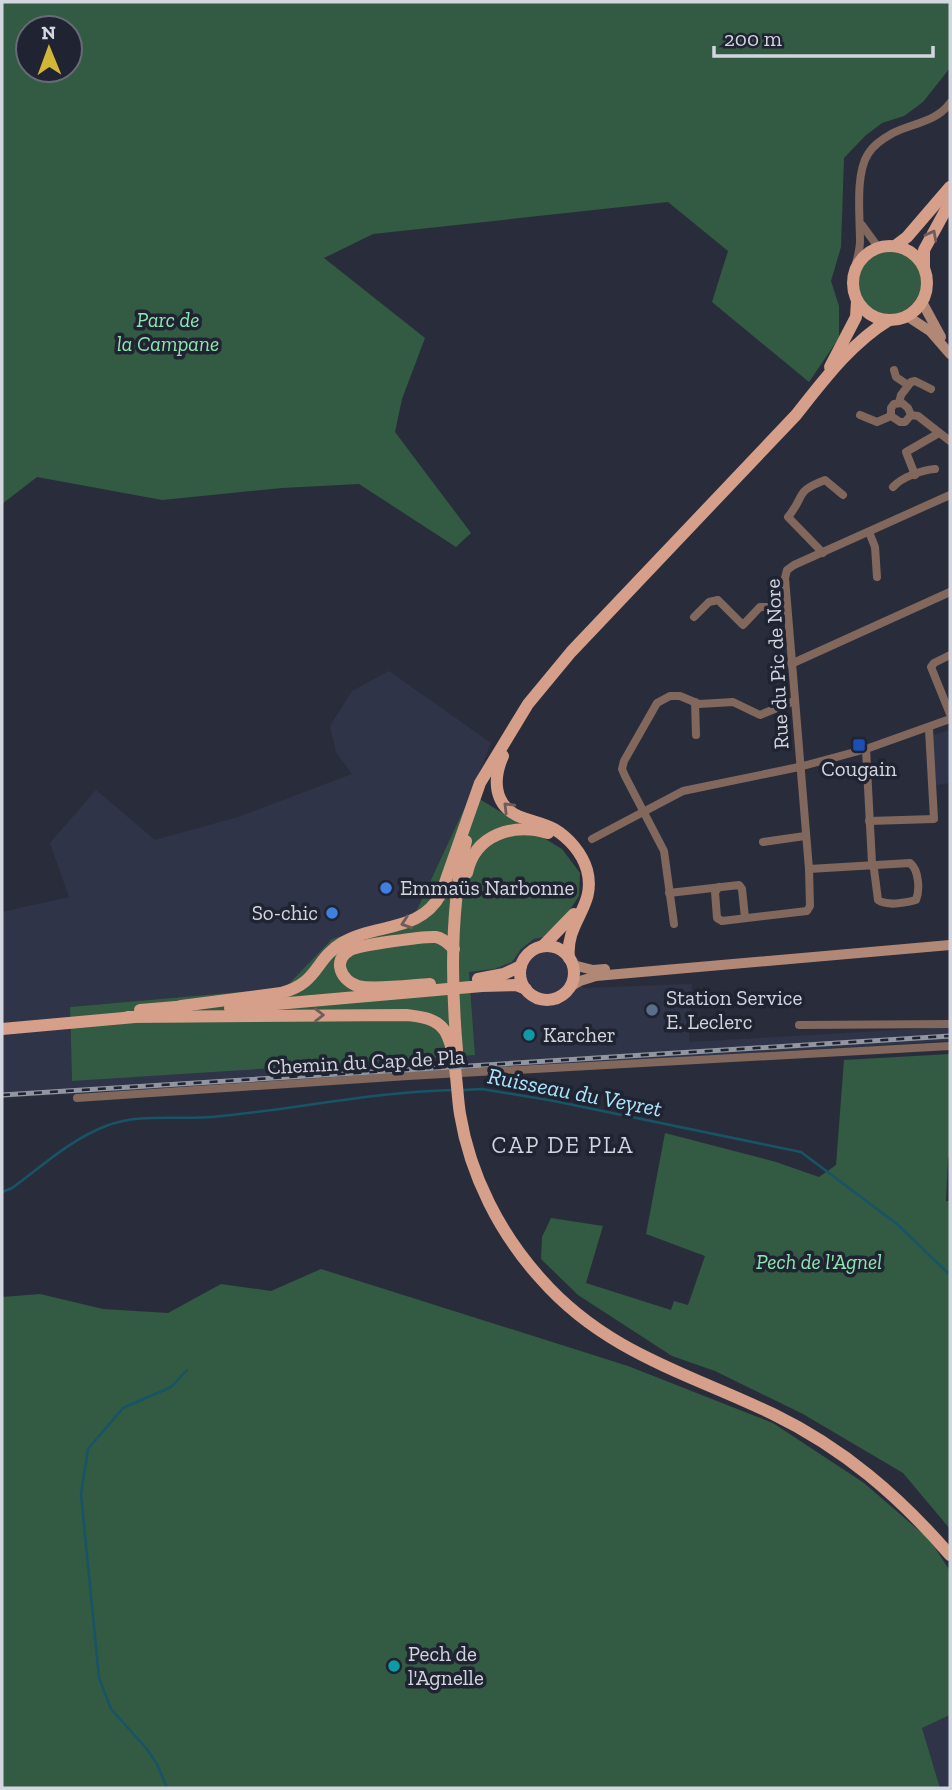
<svg xmlns="http://www.w3.org/2000/svg" width="952" height="1790" viewBox="0 0 952 1790" font-family="'Zilla Slab',serif">
	<rect width="100%" height="100%" fill="#292d3b"/>
	<g fill="#303448">
		<path d="M389 671 491 743 471 794 415 914 285 988 70 1007 72 1080 447 1056 448 1072 2 1098V912L69 897 50 843 96 790 155 840 238 817 352 774 336 752 330 726 352 691Z"/>
		<path d="M950 730V783L936 785 933 735Z"/>
		<path d="M553 935 580 960 583 988 692 984 689 1042 950 1027V1041L467 1070 465 1055 475 1054 469 972 494 969 535 939Z"/>
		<path d="M950 1715V1788H940L922 1728Z"/>
	</g>
	<g fill="#335a42" fill-rule="evenodd">
		<path d="M2 2H950V68L923 102 904 116 882 123 865 136 844 158 841 247 831 281 839 306V338L809 382 712 302 728 251 668 202 373 234 324 258 425 338 402 399 395 432 471 533 456 547 359 484 282 488 162 500 37 477 2 504ZM28 28H70V70H28Z"/>
		<circle cx="890" cy="283" r="33"/>
		<path d="M471 794 562 849 580 873 579 896 553 935 534 939 521 949 512 962 494 969 469 972 475 1055 72 1081 70 1007 285 988 332 939 415 914Z"/>
		<path d="M950 1054V1157L948 1158 946 1201H950V1529L903 1473 803 1414 715 1371 672 1356 578 1295 541 1259 542 1237 551 1218 603 1226 586 1283 671 1310 674 1301 688 1305 705 1256 646 1234 665 1133 776 1162 819 1177 836 1165 844 1060Z"/>
		<path d="M321 1269 628 1366 773 1423 864 1483 930 1540 950 1571V1715L922 1728 940 1788H2V1297L40 1294 103 1309 168 1313 221 1284 271 1291Z"/>
	</g>
	<g fill="none" stroke-linecap="round" stroke-linejoin="round">
		<g stroke="#185467" stroke-width="2.5">
			<path d="M463 1090 482 1089 554 1101 801 1152 897 1224 950 1275"/>
			<path d="M2 1192 12 1188C41 1167 71 1139 106 1126 139 1113 177 1120 212 1117 292 1110 372 1092 452 1090"/>
			<path d="M167 1788 157 1764 146 1748 111 1709 99 1678 81 1494 88 1449 123 1408 171 1387 187 1370"/>
		</g>
		<g stroke="#82675d" stroke-width="8">
			<path d="M862 225 878 247"/>
			<path d="M855 268C857 259 860 250 860 241 860 217 855 174 868 154 873 145 884 138 893 133 913 123 936 122 950 103"/>
			<path d="M894 370 896 377 908 385"/>
			<path d="M899 403 901 395 911 382 915 381 931 389"/>
			<path d="M860 415 877 422 891 416"/>
			<path d="M911 415 905 422H900L891 416V408L894 404 902 403 908 408 911 415 918 416 950 441"/>
			<path d="M915 475 906 452 939 433"/>
			<path d="M893 487C902 477 922 470 935 469"/>
			<path d="M869 532 875 547 877 577"/>
			<path d="M823 553 788 517C806 495 794 492 825 480L843 495"/>
			<path d="M694 617 709 602 718 600 743 625 760 607H787"/>
			<path d="M950 655 934 663 931 667 950 714"/>
			<path d="M791 664 950 592"/>
			<path d="M695 702 696 735"/>
			<path d="M869 821 934 819 929 729"/>
			<path d="M592 839 683 791 799 767 866 749 950 719"/>
			<path d="M763 842 805 836"/>
			<path d="M809 869 910 863C919 870 920 890 916 900 905 903 887 906 878 900L874 869 872 863 866 749"/>
			<path d="M719 887 715 892 717 918 722 921 807 911 810 906 809 869 785 578 787 570 794 565 950 495"/>
			<path d="M669 893 739 885 742 889 745 918"/>
			<path d="M674 924 664 851 625 776 622 769 624 761 657 703 670 696H680L699 704 733 702 760 715 794 701"/>
			<path d="M799 1025 950 1024"/>
			<path d="M77 1098 408 1076 950 1046"/>
		</g>
		<g stroke="#b18776" stroke-width="10">
			<path d="M922 302 941 337"/>
			<path d="M907 316 930 331 950 354"/>
			<path d="M573 965 593 970 605 969"/>
			<path d="M570 987 580 981 596 976 950 945"/>
		</g>
		<g stroke="#d59f8a" stroke-width="12">
			<circle cx="890" cy="283" r="37"/>
			<path d="M895 246 907 237 950 187"/>
			<path d="M924 267V250L950 202"/>
			<path d="M830 367 856 317 857 301"/>
			<path d="M503 756C493 778 493 804 518 816 530 821 543 823 554 829 569 838 582 853 587 870 597 907 565 921 569 958"/>
			<path d="M467 873C475 834 513 823 548 833"/>
			<path d="M543 946 574 914"/>
			<circle cx="547" cy="973" r="27"/>
			<path d="M478 979 504 974 521 966"/>
			<path d="M430 984C412 985 374 990 358 986 342 981 331 961 350 950 359 945 425 936 436 937 443 938 450 945 454 949"/>
			<path d="M181 1006 281 993C319 983 314 960 342 943 375 923 420 933 441 894L480 783 528 704 571 652 796 415C823 381 851 343 889 320"/>
			<path d="M230 1008 482 986 516 985 526 989"/>
			<path d="M140 1010 188 1006"/>
			<path d="M128 1017 407 1015C422 1017 436 1018 445 1031 457 1052 456 1090 460 1114 470 1175 500 1234 541 1279 606 1353 688 1373 773 1414 843 1448 899 1496 950 1555"/>
			<path d="M2 1029 135 1017"/>
			<path d="M457 1050C451 982 450 907 466 841"/>
		</g>
		<defs>
			<path id="rail" d="M2 1095 950 1036"/>
		</defs>
		<use href="#rail" stroke="#9296a1" stroke-width="5"/>
		<use href="#rail" stroke="#202331" stroke-width="2.5" stroke-dasharray="8" stroke-linecap="butt"/>
	</g>
	<defs><path id="oneway-chevron" d="M-2-3.5L2.5 0L-2 3.5" fill="none" stroke-width="1.6" stroke-linecap="round" stroke-linejoin="round" transform="scale(1.75)"/></defs>
	<g stroke="#715b59">
		<use href="#oneway-chevron" transform="translate(932 235) rotate(-62)"/>
		<use href="#oneway-chevron" transform="translate(508 807) rotate(-135)"/>
		<use href="#oneway-chevron" transform="translate(406 923) rotate(161)"/>
		<use href="#oneway-chevron" transform="translate(319 1015)"/>
	</g>
	<rect fill="#1a4fb4" stroke="#202331" stroke-width="2.5" x="852" y="738" width="14" height="14" rx="3.5"/>
	<g fill="#3f7fe0" stroke="#202331" stroke-width="2.5">
		<circle cx="386" cy="888" r="7"/>
		<circle cx="332" cy="913" r="7"/>
	</g>
	<circle fill="#5c6f8a" stroke="#202331" stroke-width="2.5" cx="652" cy="1010" r="7"/>
	<g fill="#0f9aa8" stroke="#202331" stroke-width="2.5">
		<circle cx="529" cy="1035" r="7"/>
		<circle cx="394" cy="1666" r="7"/>
	</g>
	<g text-anchor="middle" stroke-width="7" stroke-linejoin="round" paint-order="stroke">
		<g font-size="21" font-style="italic" fill="#8ee6b0" stroke="#202331">
			<text x="168" y="327">Parc de<tspan x="168" dy="24">la Campane</tspan></text>
			<text x="819" y="1269">Pech de l'Agnel</text>
		</g>
		<g font-size="21" fill="#d3d6df" stroke="#202331">
			<text transform="translate(777 664) rotate(-93)" y="7">Rue du Pic de Nore</text>
			<text transform="translate(366 1062) rotate(-3)" y="7">Chemin du Cap de Pla</text>
		</g>
		<g font-size="21" fill="#d3d6df" stroke="#202331" text-anchor="start">
			<text x="859" y="776" text-anchor="middle">Cougain</text>
			<text x="400" y="895">Emmaüs Narbonne</text>
			<text x="318" y="920" text-anchor="end">So-chic</text>
			<text x="666" y="1005">Station Service<tspan x="666" dy="24">E. Leclerc</tspan></text>
			<text x="543" y="1042">Karcher</text>
			<text x="408" y="1661">Pech de<tspan x="408" dy="24">l'Agnelle</tspan></text>
		</g>
		<g font-size="23" font-style="italic" fill="#aae6fd" stroke="#202331">
			<text transform="translate(575 1092) rotate(11)" y="8">Ruisseau du Veyret</text>
		</g>
		<g font-size="23" letter-spacing="2" fill="#d3d6df" stroke="#202331">
			<text x="563" y="1153">CAP DE PLA</text>
		</g>
	</g>
	<rect width="952" height="1790" fill="none" stroke="#d3d6df" stroke-width="7"/>
	<g transform="translate(49 49) rotate(359)"><circle r="33" fill="#202331" stroke="#686b77" stroke-width="2"/>
	<path d="M0-5L12 26L0 18L-12 26Z" fill="#d3b635"/>
	<text y="-10" font-size="19" font-weight="bold" text-anchor="middle" fill="#d3d6df">N</text>
	</g>
	<path d="M714 46v10h219v-10" fill="none" stroke="#d3d6df" stroke-width="3.5"/>
	<text x="724" y="46" font-size="21" fill="#d3d6df" stroke="#202331" stroke-width="5" paint-order="stroke">200 m</text>
</svg>
